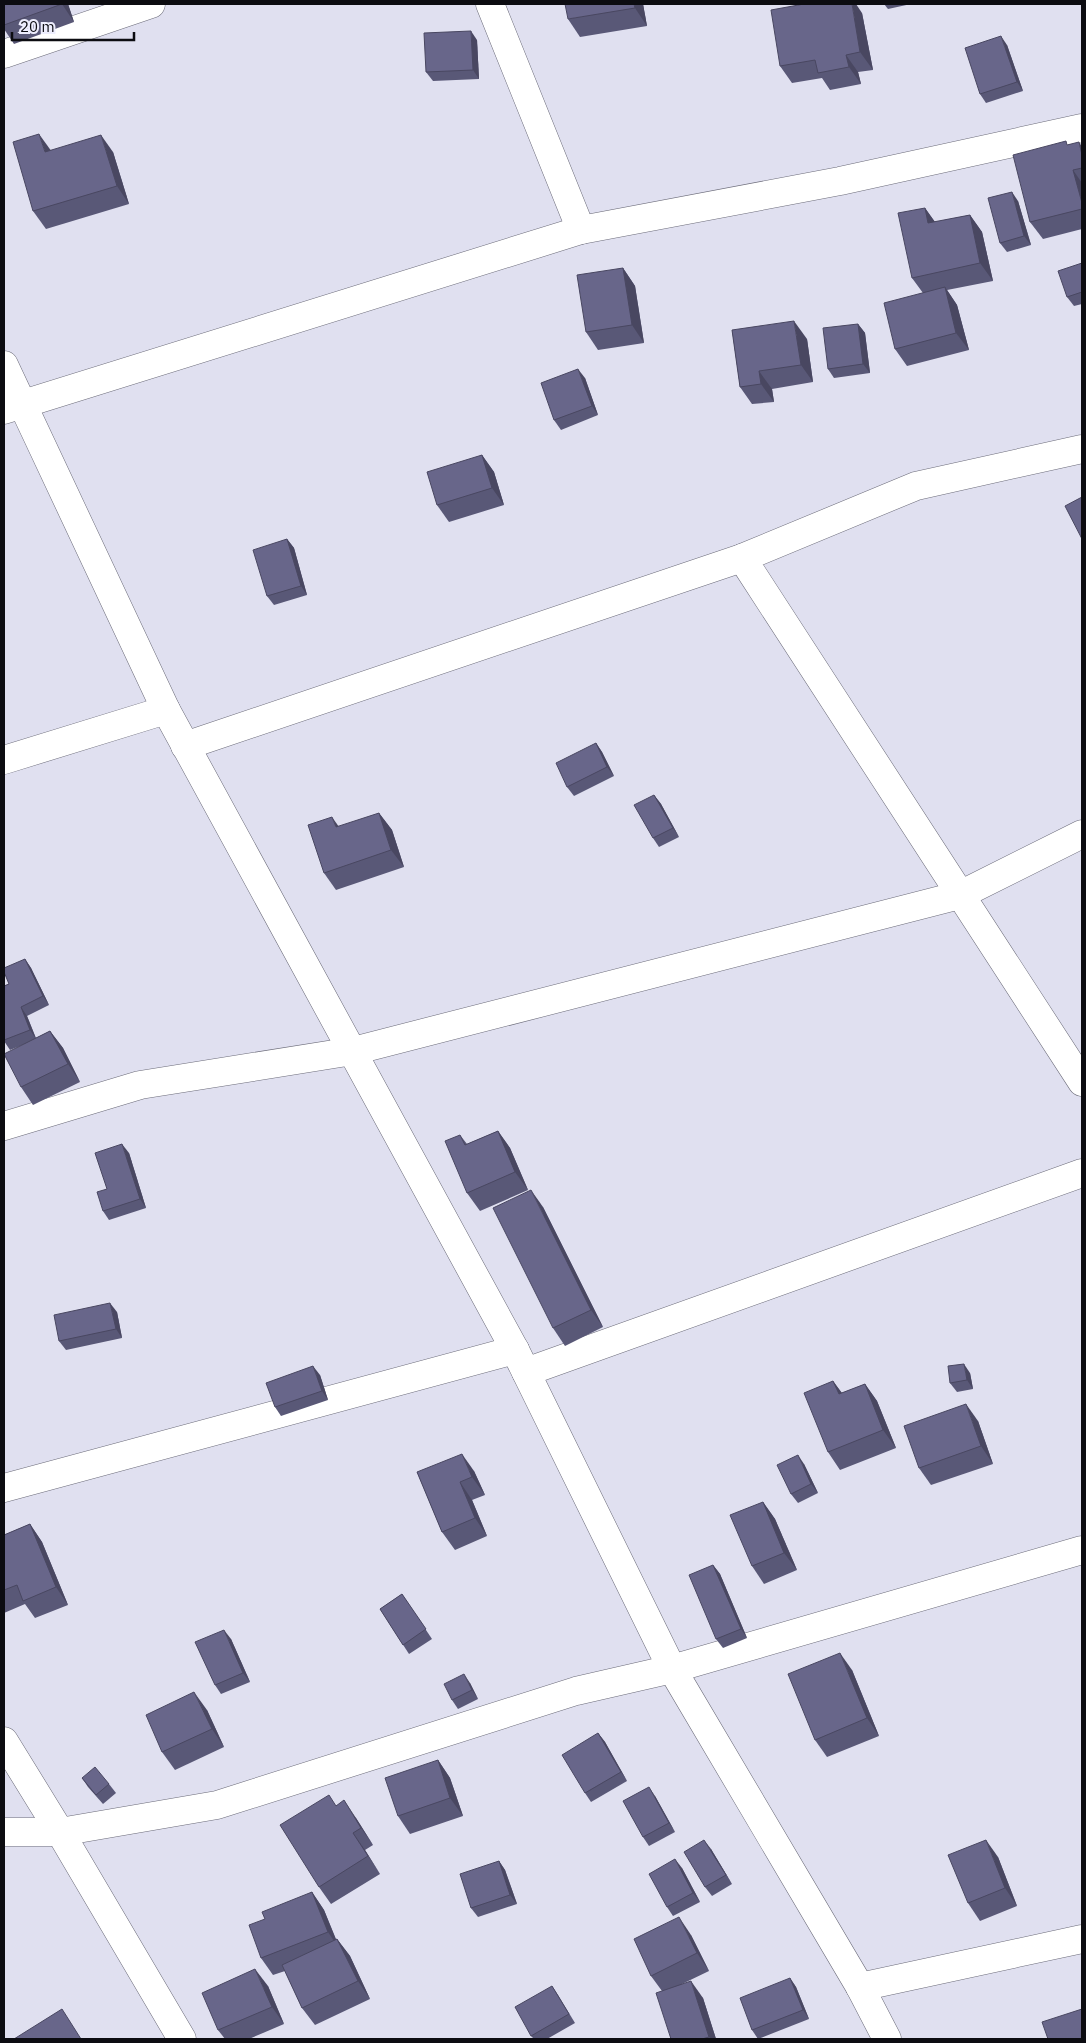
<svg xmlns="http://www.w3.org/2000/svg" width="1086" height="2043" viewBox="0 0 1086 2043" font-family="'IBM Plex Sans',sans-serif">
	<rect width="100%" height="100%" fill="#e0e0f0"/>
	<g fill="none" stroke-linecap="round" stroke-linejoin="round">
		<defs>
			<g id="street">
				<path d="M490 4 581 230"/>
				<path d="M4 54 151 4"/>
				<path d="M4 410 581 230 840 181 1082 128"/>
				<path d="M742 558 1082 1082"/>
				<path d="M185 746 742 558 916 486 1082 449"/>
				<path d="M4 760 166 710"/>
				<path d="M4 1126 140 1085 353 1051 960 895 1082 834"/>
				<path d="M526 1372 1082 1173"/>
				<path d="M4 1488 515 1350"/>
				<path d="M4 1741 60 1832 182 2039"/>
				<path d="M4 1832H60L217 1805 576 1691 672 1669 1082 1550"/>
				<path d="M860 1987 1082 1939"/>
			</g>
			<path id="secondary" d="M4 365 166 710 515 1350 672 1669 860 1987 887 2039"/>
		</defs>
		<use href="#street" stroke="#6b6b79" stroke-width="29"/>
		<use href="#secondary" stroke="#6b6b79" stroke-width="29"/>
		<use href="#street" stroke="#fff" stroke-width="28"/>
		<use href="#secondary" stroke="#fff" stroke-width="28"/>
	</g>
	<g fill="#595877">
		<path d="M4 4H68L74 22 14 44 4 29Z"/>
		<path d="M643 4 647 26 580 37 568 19Z"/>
		<path d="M884 4H911L888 9Z"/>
		<path d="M862 13 873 70 858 72 861 84 830 90 822 78 792 83 780 66Z"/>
		<path d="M477 40 479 79 433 81 426 72Z"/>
		<path d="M1007 45 1023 91 986 103 980 94Z"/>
		<path d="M1069 144 1082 147V229L1043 239 1030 222Z"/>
		<path d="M51 150 113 152 129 204 46 229 33 211Z"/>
		<path d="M1018 201 1031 245 1007 252 1000 243Z"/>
		<path d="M925 208 935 222 970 215 982 232 993 281 947 290 957 305 969 350 907 366 895 349 923 293 912 278Z"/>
		<path d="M1082 263V304L1074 306 1067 297Z"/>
		<path d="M623 268 635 286 644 343 598 350 586 332Z"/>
		<path d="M858 324 865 333 870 373 834 378 828 369Z"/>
		<path d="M732 330 807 339 813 382 772 389 774 402 752 404 740 387Z"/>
		<path d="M585 378 598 415 561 430 554 420Z"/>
		<path d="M482 455 494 472 504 505 449 522 437 505Z"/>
		<path d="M287 539 294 548 307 595 274 605 267 596Z"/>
		<path d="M596 743 602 752 614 776 574 796 567 787Z"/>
		<path d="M654 795 661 804 679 837 659 847 653 838Z"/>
		<path d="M379 813 392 830 404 867 336 890 324 873Z"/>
		<path d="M25 959 31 968 49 1005 27 1016 36 1038 50 1031 63 1048 80 1082 33 1105 21 1087 25 1044 10 1050 4 1041V986L9 984Z"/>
		<path d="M498 1131 510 1148 528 1190 480 1211 467 1193 460 1135 467 1144Z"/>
		<path d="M129 1153 146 1208 109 1220 103 1211 107 1189Z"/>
		<path d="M543 1207 603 1327 565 1346 553 1328Z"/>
		<path d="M117 1312 122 1338 66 1350 59 1341Z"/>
		<path d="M970 1373 973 1389 957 1392 950 1383Z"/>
		<path d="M320 1375 328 1400 281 1416 275 1407Z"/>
		<path d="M833 1381 842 1393 865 1384 877 1401 896 1448 840 1470 828 1452Z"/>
		<path d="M978 1421 993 1464 931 1485 919 1468Z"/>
		<path d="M804 1464 818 1493 798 1503 791 1494Z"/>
		<path d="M474 1471 485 1495 472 1500 487 1536 455 1550 442 1532 417 1472Z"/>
		<path d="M763 1502 775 1519 797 1570 764 1584 752 1566Z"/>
		<path d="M30 1524 42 1542 68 1605 35 1618 25 1604 4 1613V1535Z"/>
		<path d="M713 1565 720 1574 747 1638 723 1648 716 1639Z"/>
		<path d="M402 1594 432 1639 409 1654 380 1609Z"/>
		<path d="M231 1639 250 1682 221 1694 215 1685Z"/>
		<path d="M852 1670 879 1736 827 1757 815 1740Z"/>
		<path d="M470 1683 478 1699 458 1709 452 1700Z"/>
		<path d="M207 1710 224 1747 175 1770 162 1752Z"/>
		<path d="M598 1733 605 1742 627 1781 591 1802 585 1793Z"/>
		<path d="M438 1760 450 1778 463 1816 410 1834 398 1816Z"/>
		<path d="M82 1778 109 1784 116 1793 103 1804 88 1787Z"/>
		<path d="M655 1796 675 1832 649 1846 643 1837Z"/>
		<path d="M336 1805 356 1818 373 1845 365 1850 380 1874 331 1904 319 1887Z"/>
		<path d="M711 1849 732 1884 712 1896 705 1887Z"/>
		<path d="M998 1857 1017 1906 980 1921 968 1903Z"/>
		<path d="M499 1861 505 1870 517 1904 478 1917 471 1908Z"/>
		<path d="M682 1868 700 1902 673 1916 667 1907Z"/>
		<path d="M312 1892 324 1910 336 1939H337L350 1956 370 1999 315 2025 302 2008 285 1971 273 1975 261 1958 265 1919Z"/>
		<path d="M691 1935 709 1971 682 1984 703 1998 716 2039H671L662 1991 651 1976Z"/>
		<path d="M790 1978 796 1987 809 2019 758 2039 752 2030Z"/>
		<path d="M268 1986 284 2024 249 2039H225L218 2030Z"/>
		<path d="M552 1986 558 1995 575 2023 547 2039H534L531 2036Z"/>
	</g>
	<g fill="#494761">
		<path d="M62 4H68L74 22Z"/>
		<path d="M634 4H643L647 26 635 8Z"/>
		<path d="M852 4H856L862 13 873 70 860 52Z"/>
		<path d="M471 31 477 40 479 79 473 70Z"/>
		<path d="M1001 36 1007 45 1023 91 1017 82Z"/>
		<path d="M846 55 858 72 861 84 849 67Z"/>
		<path d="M39 134 52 152H45Z"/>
		<path d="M101 135 113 152 129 204 117 186Z"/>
		<path d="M1079 142 1082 147V155Z"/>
		<path d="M1073 170 1082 183V203Z"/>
		<path d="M1012 192 1018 201 1031 245 1024 236Z"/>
		<path d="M925 208 937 225 928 223Z"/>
		<path d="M970 215 982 232 993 281 980 263Z"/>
		<path d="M623 268 635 286 644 343 632 325Z"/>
		<path d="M945 287 957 305 969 350 956 333Z"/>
		<path d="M794 321 807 339 813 382 801 365Z"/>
		<path d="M858 324 865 333 870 373 863 364Z"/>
		<path d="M578 369 585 378 598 415 592 406Z"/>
		<path d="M759 371 772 389 774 402 761 384Z"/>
		<path d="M482 455 494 472 504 505 492 488Z"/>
		<path d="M287 539 294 548 307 595 301 586Z"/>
		<path d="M596 743 602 752 614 776 607 767Z"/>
		<path d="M654 795 661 804 679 837 673 828Z"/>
		<path d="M379 813 392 830 404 867 391 850Z"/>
		<path d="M332 817 344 834 336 827Z"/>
		<path d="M25 959 31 968 49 1005 43 996Z"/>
		<path d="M21 1007 27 1016 36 1039 30 1030Z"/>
		<path d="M50 1031 63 1048 80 1082 68 1064Z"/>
		<path d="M498 1131 510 1148 528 1190 515 1172Z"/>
		<path d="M122 1144 129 1153 146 1208 140 1199Z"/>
		<path d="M531 1190 543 1207 603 1327 591 1310Z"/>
		<path d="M110 1303 117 1312 122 1338 116 1329Z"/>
		<path d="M964 1364 970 1373 973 1389 967 1380Z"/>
		<path d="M313 1366 320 1375 328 1400 322 1391Z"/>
		<path d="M833 1381 846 1399 839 1394Z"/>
		<path d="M865 1384 877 1401 896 1448 883 1430Z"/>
		<path d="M966 1404 978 1421 993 1464 981 1446Z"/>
		<path d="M462 1454 474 1471 485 1495 472 1477Z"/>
		<path d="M798 1455 804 1464 818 1493 811 1484Z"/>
		<path d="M460 1482 472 1500 487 1536 475 1518Z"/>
		<path d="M763 1502 775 1519 797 1570 784 1553Z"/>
		<path d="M30 1524 42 1542 68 1605 56 1587Z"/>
		<path d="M713 1565 720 1574 747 1638 741 1629Z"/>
		<path d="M224 1630 231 1639 250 1682 243 1673Z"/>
		<path d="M840 1653 852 1670 879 1736 867 1718Z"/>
		<path d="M464 1674 470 1683 478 1699 472 1690Z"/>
		<path d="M194 1692 207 1710 224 1747 212 1729Z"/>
		<path d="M598 1733 605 1742 627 1781 621 1772Z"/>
		<path d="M438 1760 450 1778 463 1816 450 1798Z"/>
		<path d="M649 1787 655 1796 675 1832 669 1823Z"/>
		<path d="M344 1800 356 1818 373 1845 361 1828Z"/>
		<path d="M353 1833 365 1850 380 1874 368 1856Z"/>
		<path d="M704 1840 711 1849 732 1884 726 1875Z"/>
		<path d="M986 1840 998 1857 1017 1906 1005 1888Z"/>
		<path d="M675 1859 682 1868 700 1902 693 1893Z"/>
		<path d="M499 1861 505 1870 517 1904 510 1895Z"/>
		<path d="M312 1892 324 1910 340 1950 328 1932Z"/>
		<path d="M679 1917 691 1935 709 1971 697 1953Z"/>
		<path d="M337 1939 350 1956 370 1999 358 1981Z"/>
		<path d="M255 1969 268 1986 284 2024 272 2007Z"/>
		<path d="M790 1978 796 1987 809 2019 803 2010Z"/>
		<path d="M691 1981 703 1998 716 2039H711L709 2037Z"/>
	</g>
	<g fill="#68668a" stroke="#494761">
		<path d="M4 4H62L4 25Z"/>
		<path d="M565 4H634L635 8 568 19Z"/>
		<path d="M804 4H852L860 52 846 55 849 67 818 73 815 60 780 66 771 10Z"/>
		<path d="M471 31 473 70 426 72 424 33Z"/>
		<path d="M1001 36 1017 82 980 94 965 48Z"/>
		<path d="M39 134 45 152 101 135 117 186 33 211 13 142Z"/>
		<path d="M1066 141 1067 145 1079 142 1082 155V168L1073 170 1082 203V209L1030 222 1013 155Z"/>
		<path d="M1012 192 1024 236 1000 243 988 198Z"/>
		<path d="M925 208 928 223 970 215 980 263 912 278 898 213Z"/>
		<path d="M1082 263V292L1067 297 1058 271Z"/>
		<path d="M623 268 632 325 586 332 577 275Z"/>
		<path d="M945 287 956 333 895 349 884 303Z"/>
		<path d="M794 321 801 365 759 371 761 384 740 387 732 330Z"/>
		<path d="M858 324 863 364 828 369 823 328Z"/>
		<path d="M578 369 592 406 554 420 541 383Z"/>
		<path d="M482 455 492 488 437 505 427 472Z"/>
		<path d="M1082 497V539L1065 506Z"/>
		<path d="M287 539 301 586 267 596 253 550Z"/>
		<path d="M596 743 607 767 567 787 556 763Z"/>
		<path d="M654 795 673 828 653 838 634 805Z"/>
		<path d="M379 813 391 850 324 873 308 825 332 817 336 827Z"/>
		<path d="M25 959 43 996 21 1007 30 1030 4 1040V986L9 984 4 972V968Z"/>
		<path d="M50 1031 68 1064 21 1087 4 1054Z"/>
		<path d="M498 1131 515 1172 467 1193 445 1141 460 1135 465 1145Z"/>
		<path d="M122 1144 140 1199 103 1211 97 1192 107 1189 95 1153Z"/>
		<path d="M531 1190 591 1310 553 1328 493 1208Z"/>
		<path d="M110 1303 116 1329 59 1341 54 1315Z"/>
		<path d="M964 1364 967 1380 950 1383 948 1366Z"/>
		<path d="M313 1366 322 1391 275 1407 266 1383Z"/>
		<path d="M833 1381 839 1394 865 1384 883 1430 828 1452 804 1393Z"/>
		<path d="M966 1404 981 1446 919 1468 904 1426Z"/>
		<path d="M462 1454 472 1477 460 1482 475 1518 442 1532 417 1472Z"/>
		<path d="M798 1455 811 1484 791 1494 777 1465Z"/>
		<path d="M763 1502 784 1553 752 1566 730 1515Z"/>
		<path d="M30 1524 56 1587 23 1601 17 1585 4 1590V1535Z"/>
		<path d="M713 1565 741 1629 716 1639 689 1575Z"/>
		<path d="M402 1594 426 1629 403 1645 380 1609Z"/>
		<path d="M224 1630 243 1673 215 1685 195 1642Z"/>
		<path d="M840 1653 867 1718 815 1740 788 1674Z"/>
		<path d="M464 1674 472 1690 452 1700 444 1684Z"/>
		<path d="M194 1692 212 1729 162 1752 146 1715Z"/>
		<path d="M598 1733 621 1772 585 1793 562 1755Z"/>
		<path d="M438 1760 450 1798 398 1816 385 1778Z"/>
		<path d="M95 1767 109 1784 96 1795 82 1778Z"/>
		<path d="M649 1787 669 1823 643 1837 623 1801Z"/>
		<path d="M329 1795 336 1806 344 1800 361 1828 353 1833 368 1856 319 1887 280 1825Z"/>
		<path d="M704 1840 726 1875 705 1887 684 1852Z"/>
		<path d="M986 1840 1005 1888 968 1903 948 1855Z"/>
		<path d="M675 1859 693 1893 667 1907 649 1874Z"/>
		<path d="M499 1861 510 1895 471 1908 460 1874Z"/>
		<path d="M312 1892 328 1932 261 1958 249 1925 265 1919 262 1912Z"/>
		<path d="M679 1917 697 1953 651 1976 634 1939Z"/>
		<path d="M337 1939 358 1981 302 2008 282 1965Z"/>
		<path d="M255 1969 272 2007 218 2030 202 1993Z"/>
		<path d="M790 1978 803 2010 752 2030 740 1998Z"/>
		<path d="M691 1981 709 2037 702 2039H671L656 1993Z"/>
		<path d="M552 1986 569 2014 531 2036 515 2007Z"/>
		<path d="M62 2009 81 2039H14Z"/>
		<path d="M1082 2009V2039H1048L1042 2022Z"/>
	</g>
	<rect width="1086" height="2043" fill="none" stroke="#0c0c11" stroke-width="10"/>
	<path d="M12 32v8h122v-8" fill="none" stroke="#0c0c11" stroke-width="2.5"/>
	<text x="20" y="32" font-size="15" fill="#0c0c11" stroke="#ededfd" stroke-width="4" paint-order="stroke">20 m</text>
</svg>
